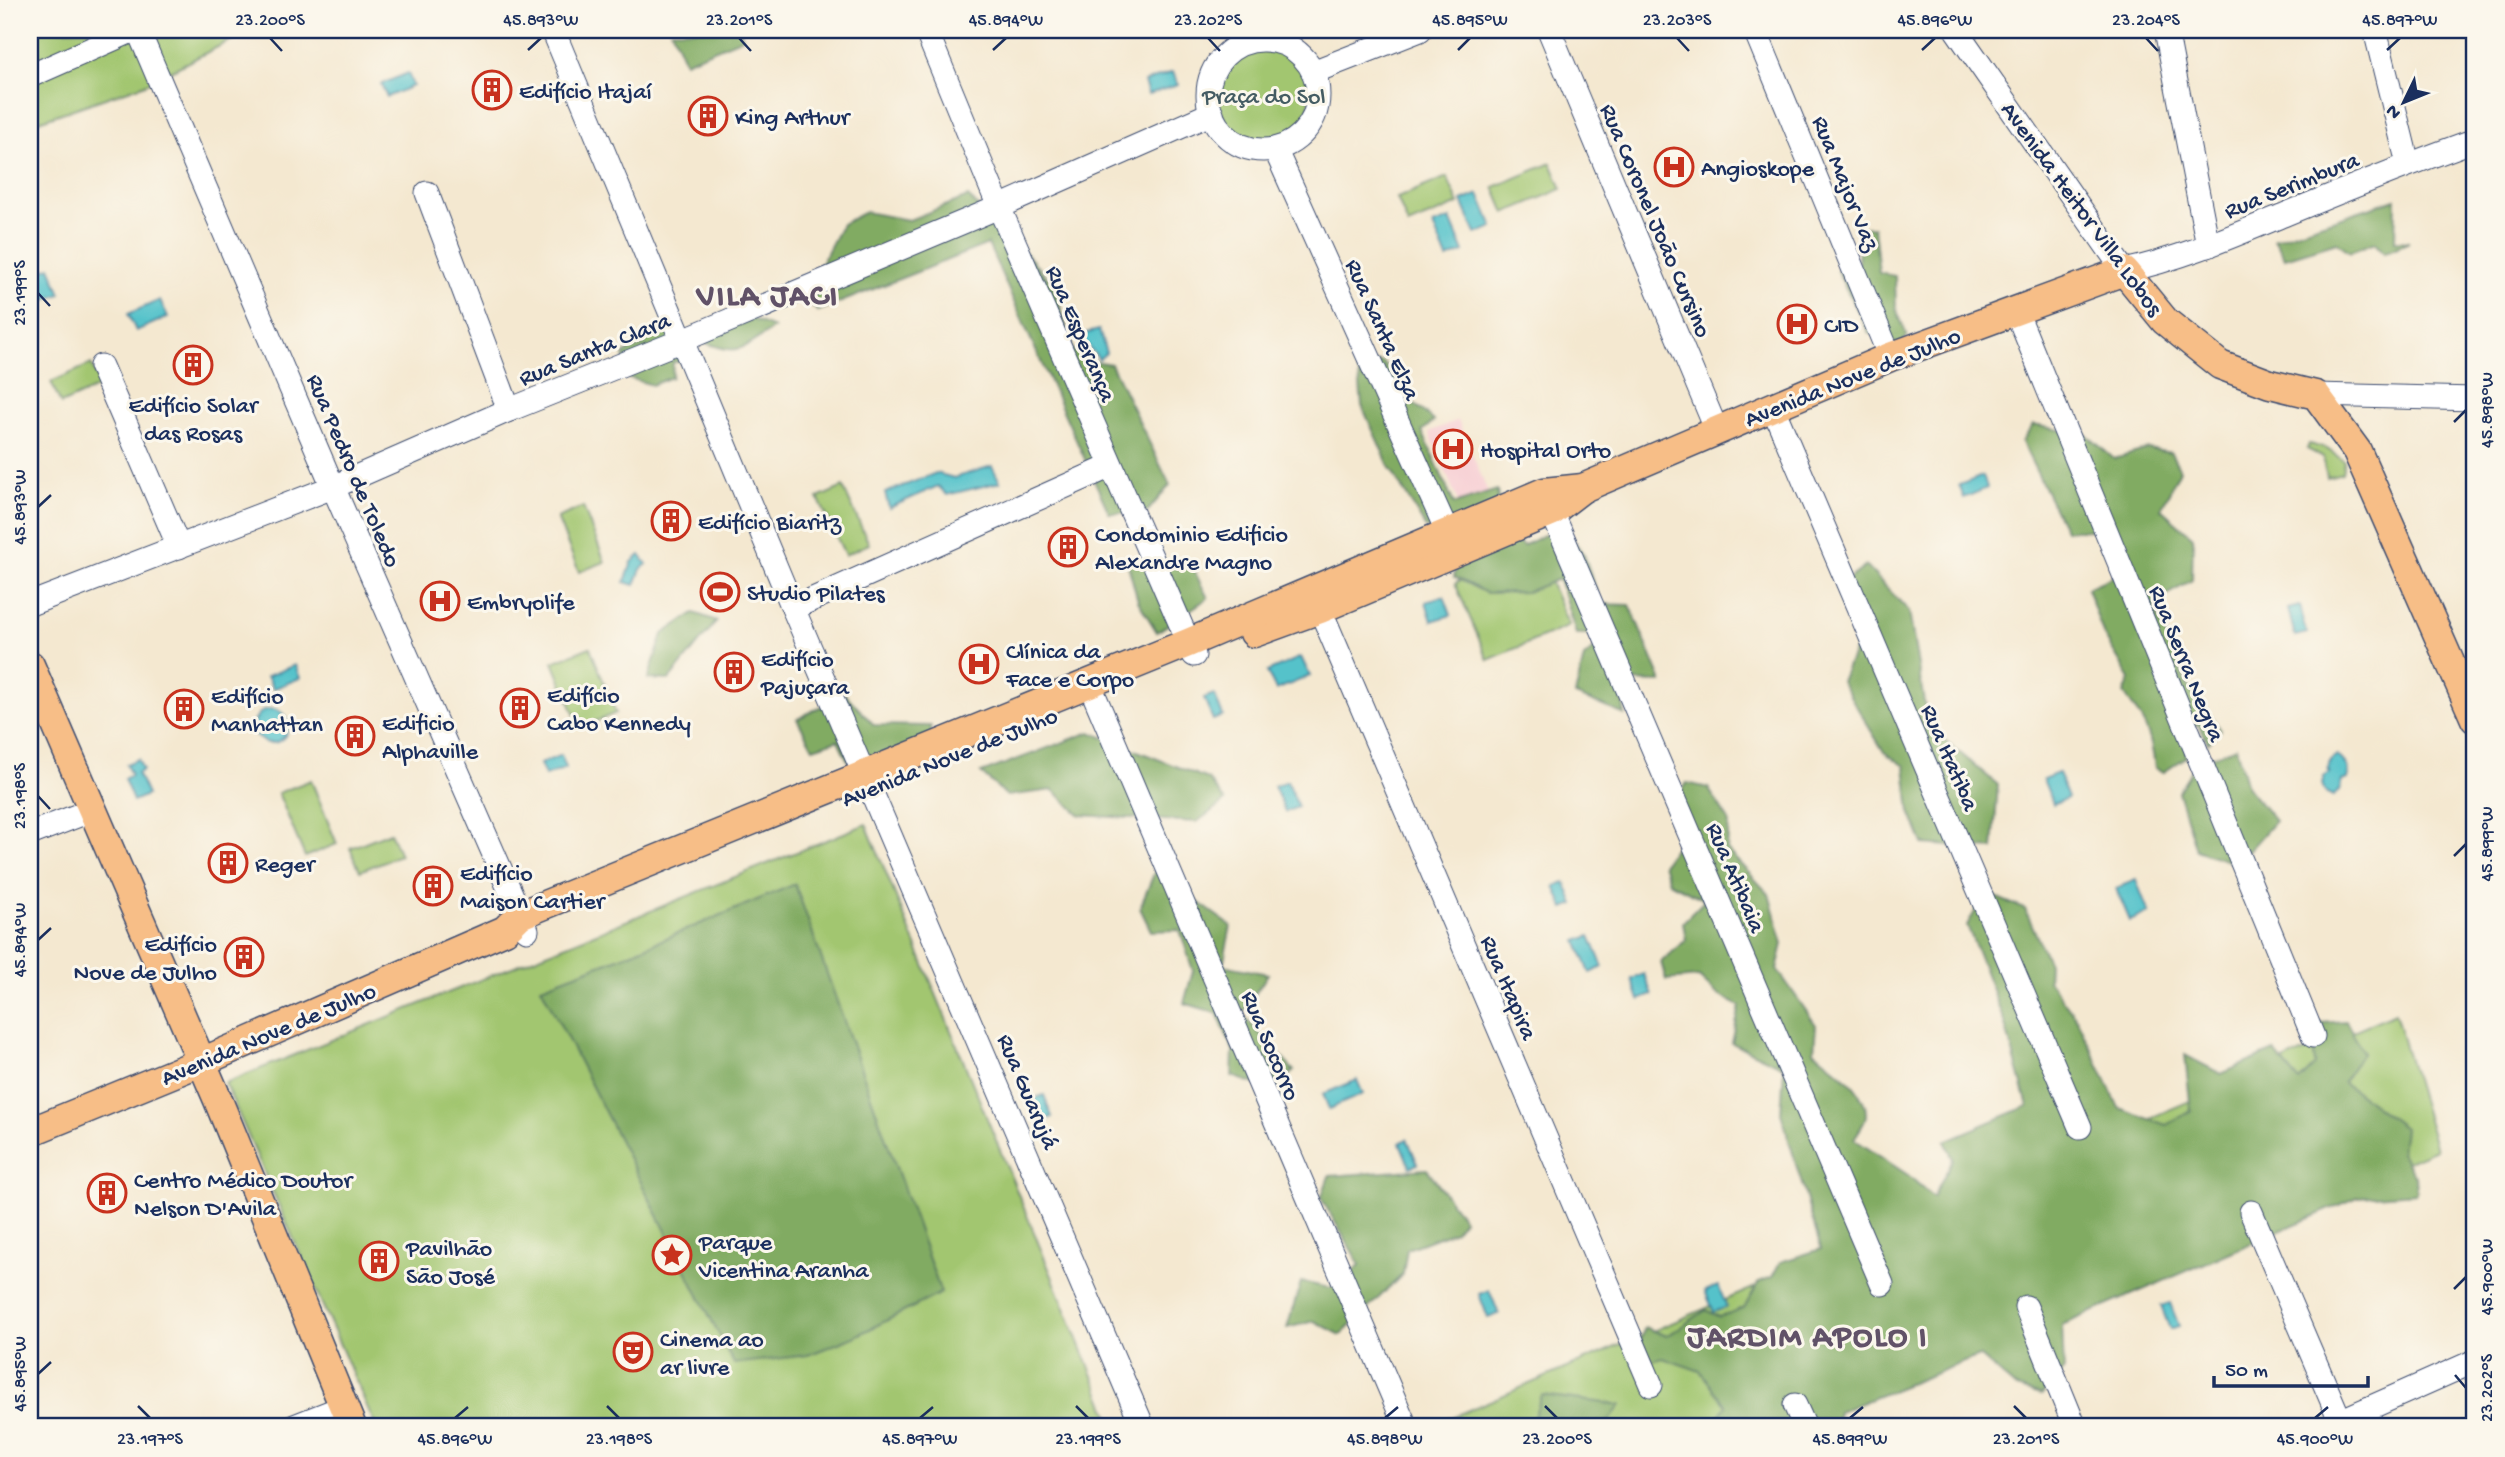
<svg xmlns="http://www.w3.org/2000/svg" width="2505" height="1457" viewBox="0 0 2505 1457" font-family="'Gochi Hand',sans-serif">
	<rect width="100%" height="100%" fill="#fbf7ec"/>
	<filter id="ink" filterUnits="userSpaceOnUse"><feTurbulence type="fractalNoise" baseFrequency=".0143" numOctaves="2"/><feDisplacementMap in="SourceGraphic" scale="14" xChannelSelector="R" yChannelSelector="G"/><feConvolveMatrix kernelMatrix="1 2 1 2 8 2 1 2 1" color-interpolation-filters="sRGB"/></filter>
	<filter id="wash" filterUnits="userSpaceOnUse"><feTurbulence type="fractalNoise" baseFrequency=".00686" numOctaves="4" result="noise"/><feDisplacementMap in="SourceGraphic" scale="28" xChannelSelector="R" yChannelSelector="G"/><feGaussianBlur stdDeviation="1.57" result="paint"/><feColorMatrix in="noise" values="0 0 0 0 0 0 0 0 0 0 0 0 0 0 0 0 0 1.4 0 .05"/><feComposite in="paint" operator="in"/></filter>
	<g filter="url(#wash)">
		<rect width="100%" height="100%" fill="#f4e8d0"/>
		<path fill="#f7cfd4" d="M1458 420 1490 497 1461 509 1429 432Z"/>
		<g fill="#a2c670" stroke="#5e7a67" stroke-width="2">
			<path d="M30 30H251L143 85 30 124Z"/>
			<circle cx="1264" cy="95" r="46"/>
			<path d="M1551 163 1562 189 1505 213 1494 187Z"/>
			<path d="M1447 177 1459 204 1408 225 1397 198Z"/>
			<path d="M91 364 101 386 61 404 51 382Z"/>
			<path d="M2309 444 2327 449 2344 461 2342 473 2327 477 2323 457 2307 449Z"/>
			<path d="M843 487 869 544 845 555 818 498Z"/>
			<path d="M583 507 605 562 579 572 557 518Z"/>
			<path d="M1536 549 1569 626 1488 660 1455 583Z"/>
			<path d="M590 647 616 713 580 728 553 662Z"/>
			<path d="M311 780 337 844 305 857 278 793Z"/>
			<path d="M866 824 1114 1427H376L225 1083Z"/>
			<path d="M390 832 400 855 360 871 350 848Z"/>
			<path d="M2395 1013 2436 1149 1792 1427H1429Z"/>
		</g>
		<g fill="#81ab62" stroke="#4e6d60" stroke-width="2">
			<path d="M671 30H740L743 38 685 62Z"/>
			<path d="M968 197 1010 235 1054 285 1073 351 1093 361 1111 364 1170 485 1147 512 1109 513 988 244 818 311 799 297 822 262 842 224 865 212 909 220Z"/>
			<path d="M2396 199 2395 241 2409 242 2384 253 2375 242 2350 252 2337 242 2285 258 2274 239Z"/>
			<path d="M1874 227 1879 273 1895 276 1896 308 1907 336 1901 346 1869 333 1837 271 1858 270 1859 228Z"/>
			<path d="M752 319 774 328C740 350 739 357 699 340Z"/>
			<path d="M670 329 685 362H673L672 377 652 385 626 377 624 353 644 345 652 332Z"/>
			<path d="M1383 362 1411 401 1434 421 1422 431 1454 504 1497 490 1501 526 1523 546 1544 535H1570L1584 555 1601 604 1630 605 1662 682 1619 681 1625 715 1575 695 1584 657 1613 634H1576L1559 579 1527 592 1486 593 1454 577 1462 537 1426 528 1390 468 1362 406 1358 364Z"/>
			<path d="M2033 425 2087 435 2114 459 2148 449 2171 453 2180 470 2161 509 2193 537 2192 580 2153 604 2185 681 2221 730 2208 743 2199 724 2187 728 2186 757 2164 772 2155 768C2151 732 2145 723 2124 694L2130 679 2104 636 2087 588 2123 572 2103 530H2065L2022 442Z"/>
			<path d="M1127 561 1166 562 1176 568 1192 567 1208 598 1157 632 1138 601Z"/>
			<path d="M1866 566 1909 611 1928 726 1998 785 1993 849 1923 844 1910 812 1905 766 1884 752 1841 681 1860 637 1838 587Z"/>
			<path d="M694 613 717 621 669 680 648 679 663 634Z"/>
			<path d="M845 694 874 725 931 726 933 764 848 761 838 740 813 748 797 719Z"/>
			<path d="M1090 732 1208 779 1225 801 1197 822 1080 815 1053 790 1007 796 981 773Z"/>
			<path d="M2236 747 2247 787 2275 821 2237 864 2196 850 2178 792 2196 763Z"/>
			<path d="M1687 783 1708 788 1729 821 1727 850 1769 894 1783 944 1777 969 1816 1025 1814 1051C1831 1066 1873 1093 1865 1120 1863 1126 1857 1133 1854 1139L1908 1175 1933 1197 1953 1159 1945 1141 2028 1106 2004 1021 1967 925 1979 905 1993 896 2025 909 2049 964 2048 980 2077 1019 2119 1108 2166 1125 2191 1111 2185 1055 2221 1074 2274 1051 2299 1081 2315 1065 2310 1024 2346 1021 2363 1052 2343 1082 2404 1128 2401 1153 2415 1176 2416 1193 2358 1197 2062 1325 2064 1370 2042 1395 2016 1388 1979 1356 1838 1412 1835 1427H1717V1418L1726 1406 1700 1371 1663 1358 1648 1362 1638 1346 1645 1327 1667 1336 1706 1310 1719 1317 1744 1308 1759 1282 1772 1277 1780 1262 1821 1249 1781 1113 1784 1067 1732 1043 1740 1006 1718 995 1699 977 1666 980 1661 962 1686 940 1683 922 1705 900 1669 882 1663 864 1679 841 1670 809Z"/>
			<path d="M1155 871 1231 926 1223 965 1268 974 1242 1014 1294 1071 1273 1090 1232 1076 1233 1050 1217 1013 1184 1003 1193 971 1180 930 1151 931 1140 908Z"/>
			<path d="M795 884 941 1293 854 1337 808 1355 734 1364 541 987 626 955Z"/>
			<path d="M1427 1169 1464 1220 1455 1231 1407 1249 1403 1274 1341 1335 1314 1321 1287 1328 1301 1282 1330 1288 1360 1265 1321 1198 1329 1176Z"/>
			<path d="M1542 1395 1621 1405 1604 1427H1518L1532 1421Z"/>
		</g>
		<g fill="#54c2ca" stroke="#387894" stroke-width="2">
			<path d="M1173 72 1178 85 1148 94 1144 82Z"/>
			<path d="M408 73 413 86 387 97 381 84Z"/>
			<path d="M1479 194 1493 227 1476 234 1462 201Z"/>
			<path d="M1450 219 1464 252 1447 259 1433 225Z"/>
			<path d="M50 267 61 294 45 300 34 273Z"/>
			<path d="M160 300 168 317 136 331 128 314Z"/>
			<path d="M1099 330 1106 353 1099 359 1081 338 1087 333Z"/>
			<path d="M992 466 1000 482 947 495 938 486 889 508 885 493 936 473 954 478Z"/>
			<path d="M1983 476 1987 488 1964 498 1959 485Z"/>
			<path d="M640 555 647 564 641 569 635 585 625 582 632 562Z"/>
			<path d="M1444 596 1451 615 1432 621 1426 602Z"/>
			<path d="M2300 606 2307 633 2295 636 2288 609Z"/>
			<path d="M1301 657 1310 676 1276 690 1267 672Z"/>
			<path d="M295 665 300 678 273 689 267 676Z"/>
			<path d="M1214 694 1223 716 1213 720 1204 698Z"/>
			<circle cx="271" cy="726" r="17"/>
			<path d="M561 755 566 768 545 776 540 764Z"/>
			<path d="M2337 755C2346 763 2351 767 2347 779L2342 781 2339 791 2333 796 2325 792 2322 784 2324 777 2330 773 2328 769 2330 760Z"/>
			<path d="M138 759 143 770 137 773 147 795 133 801 124 779 131 775 126 764Z"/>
			<path d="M2058 773 2068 798 2053 804 2043 779Z"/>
			<path d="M1287 781 1298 807 1285 812 1274 786Z"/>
			<path d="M2136 880 2149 913 2130 921 2116 888Z"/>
			<path d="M1565 882 1574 904 1564 908 1555 886Z"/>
			<path d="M1590 936 1603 967 1590 973 1577 941Z"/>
			<path d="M1644 974 1652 995 1639 1000 1632 979Z"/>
			<path d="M1357 1080 1363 1094 1329 1109 1323 1094Z"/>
			<path d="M1044 1095 1052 1117 1042 1121 1033 1099Z"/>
			<path d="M1407 1139 1418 1164 1410 1167 1400 1143Z"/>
			<path d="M1718 1286 1727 1307 1714 1312 1705 1291Z"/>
			<path d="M1489 1290 1499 1314 1488 1318 1479 1294Z"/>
			<path d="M2170 1303 2179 1326 2170 1329 2161 1306Z"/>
		</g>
	</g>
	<g filter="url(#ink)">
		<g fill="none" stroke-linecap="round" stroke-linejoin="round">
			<defs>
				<g id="minor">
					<path d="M138 30 333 487 527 930"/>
					<path d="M553 30 793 608 1143 1427"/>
					<path d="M926 30 999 207 1194 655"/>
					<path d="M1549 30 1717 431"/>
					<path d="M1755 30 1890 357"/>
					<path d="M1956 30 2124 271C2180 259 2233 236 2286 214 2349 188 2411 163 2475 140"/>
					<path d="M2166 30 2208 246"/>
					<path d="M2375 30 2408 164"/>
					<circle cx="1263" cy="95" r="55"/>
					<path d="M1313 72 1420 30"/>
					<path d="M30 76 134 30"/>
					<path d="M1275 149 1447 531"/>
					<path d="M427 193 509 410"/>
					<path d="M2012 312 2021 323 2313 1036"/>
					<path d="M101 366 179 547"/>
					<path d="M2316 395 2475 399"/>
					<path d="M1773 408 2080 1127"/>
					<path d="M1546 498 1882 1284"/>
					<path d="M30 604 333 487 509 410 683 340 999 207 1212 113"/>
					<path d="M793 608 1111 466"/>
					<path d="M1320 609 1651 1385"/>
					<path d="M1089 683 1406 1427"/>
					<path d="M30 834 92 810"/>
					<path d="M2251 1212 2343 1427"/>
					<path d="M2026 1307 2075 1427"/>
					<path d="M1795 1405 1805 1427"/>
					<path d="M2340 1421 2475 1361"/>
					<path d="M292 1427 343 1407"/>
				</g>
				<g id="major">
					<path d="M1254 633 1320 609 1553 511 1583 488"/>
					<path d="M30 665 218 1100 352 1427"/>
					<path d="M30 1132 213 1057 505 930 520 915 1188 643 1544 492 1583 488 1890 357 2124 271 2165 321 2220 365 2270 384 2316 395 2357 451 2475 719"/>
				</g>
			</defs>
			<use href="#minor" stroke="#3c4b6f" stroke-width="25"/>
			<use href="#major" stroke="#3c4b6f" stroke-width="31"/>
			<use href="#minor" stroke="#fff" stroke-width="23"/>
			<use href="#major" stroke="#f7be87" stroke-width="28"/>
		</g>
	</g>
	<path fill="none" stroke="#1b2f5e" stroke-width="2.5" d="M270 38 282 51M739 38 751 51M1208 38 1220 51M1677 38 1689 51M2146 38 2158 51M528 50 541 38M993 50 1006 38M1458 50 1470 38M1922 50 1935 38M2387 50 2400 38M38 293 50 306M2454 422 2466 410M38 507 51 495M38 796 50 809M2454 856 2466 844M38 940 51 928M2454 1289 2466 1277M38 1374 51 1362M2455 1375 2466 1388M138 1406 150 1418M607 1406 619 1418M1076 1406 1088 1418M1545 1406 1557 1418M2014 1406 2026 1418M455 1418 468 1407M920 1418 933 1407M1385 1418 1398 1407M1850 1418 1863 1407M2315 1418 2328 1407"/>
	<defs>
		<symbol id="building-ring" viewBox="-11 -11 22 22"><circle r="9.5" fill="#fbf7ec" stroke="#c8321e" stroke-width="1.5"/><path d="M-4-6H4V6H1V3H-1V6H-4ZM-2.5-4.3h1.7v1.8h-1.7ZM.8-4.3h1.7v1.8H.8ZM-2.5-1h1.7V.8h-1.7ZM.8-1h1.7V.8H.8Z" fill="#c8321e"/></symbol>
		<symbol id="hospital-ring" viewBox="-11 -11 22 22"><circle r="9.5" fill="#fbf7ec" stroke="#c8321e" stroke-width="1.5"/><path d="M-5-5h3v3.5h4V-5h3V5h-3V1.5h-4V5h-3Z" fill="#c8321e"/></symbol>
		<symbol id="stadium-ring" viewBox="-11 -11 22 22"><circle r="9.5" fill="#fbf7ec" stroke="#c8321e" stroke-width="1.5"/><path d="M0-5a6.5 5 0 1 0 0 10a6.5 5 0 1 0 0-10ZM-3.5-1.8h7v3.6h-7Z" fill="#c8321e"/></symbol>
		<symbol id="sight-ring" viewBox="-11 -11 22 22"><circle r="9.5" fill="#fbf7ec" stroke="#c8321e" stroke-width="1.5"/><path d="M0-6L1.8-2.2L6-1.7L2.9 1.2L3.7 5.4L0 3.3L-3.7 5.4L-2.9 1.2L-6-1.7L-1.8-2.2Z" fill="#c8321e"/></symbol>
		<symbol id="theatre-ring" viewBox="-11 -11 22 22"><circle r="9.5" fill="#fbf7ec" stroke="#c8321e" stroke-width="1.5"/><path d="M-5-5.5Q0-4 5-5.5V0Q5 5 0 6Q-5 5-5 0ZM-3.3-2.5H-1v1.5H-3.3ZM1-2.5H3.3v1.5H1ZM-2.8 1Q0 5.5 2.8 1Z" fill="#c8321e"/></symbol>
	</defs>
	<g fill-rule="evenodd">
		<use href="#building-ring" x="470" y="68" width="44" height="44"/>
		<use href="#building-ring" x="686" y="94" width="44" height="44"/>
		<use href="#hospital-ring" x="1652" y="145" width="44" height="44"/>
		<use href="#hospital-ring" x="1775" y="302" width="44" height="44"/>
		<use href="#building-ring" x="171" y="343" width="44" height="44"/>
		<use href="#hospital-ring" x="1431" y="427" width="44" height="44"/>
		<use href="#building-ring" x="649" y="499" width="44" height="44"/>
		<use href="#building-ring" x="1046" y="525" width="44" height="44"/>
		<use href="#stadium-ring" x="698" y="570" width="44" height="44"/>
		<use href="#hospital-ring" x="418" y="579" width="44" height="44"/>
		<use href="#hospital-ring" x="957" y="642" width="44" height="44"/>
		<use href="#building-ring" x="712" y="650" width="44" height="44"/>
		<use href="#building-ring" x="498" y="686" width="44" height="44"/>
		<use href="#building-ring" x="162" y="687" width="44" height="44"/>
		<use href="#building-ring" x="333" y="714" width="44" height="44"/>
		<use href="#building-ring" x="206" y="841" width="44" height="44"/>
		<use href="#building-ring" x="411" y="864" width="44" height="44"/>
		<use href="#building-ring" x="222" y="935" width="44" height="44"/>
		<use href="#building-ring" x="85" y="1171" width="44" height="44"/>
		<use href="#sight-ring" x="650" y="1233" width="44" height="44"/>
		<use href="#building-ring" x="357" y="1239" width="44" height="44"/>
		<use href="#theatre-ring" x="611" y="1330" width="44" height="44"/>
	</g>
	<g text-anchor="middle" stroke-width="6" stroke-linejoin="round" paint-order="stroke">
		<g font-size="24" fill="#1b2f5e" stroke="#fbf7ec" text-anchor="start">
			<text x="519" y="98">Edifício Itajaí</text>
			<text x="735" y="124">King Arthur</text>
			<text x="1701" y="175">Angioskope</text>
			<text x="1824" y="332">CID</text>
			<text x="193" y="412" text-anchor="middle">Edifício Solar<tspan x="193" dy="28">das Rosas</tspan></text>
			<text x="1480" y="457">Hospital Orto</text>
			<text x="698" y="529">Edifício Biaritz</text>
			<text x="1095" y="541">Condominio Edificio<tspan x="1095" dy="28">Alexandre Magno</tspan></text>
			<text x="747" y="600">Studio Pilates</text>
			<text x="467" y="609">Embryolife</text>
			<text x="1006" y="658">Clínica da<tspan x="1006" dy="28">Face e Corpo</tspan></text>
			<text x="761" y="666">Edifício<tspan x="761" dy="28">Pajuçara</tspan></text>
			<text x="547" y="702">Edifício<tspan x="547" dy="28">Cabo Kennedy</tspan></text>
			<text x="211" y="703">Edifício<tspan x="211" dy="28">Manhattan</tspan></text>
			<text x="382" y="730">Edificio<tspan x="382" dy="28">Alphaville</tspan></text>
			<text x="255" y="871">Reger</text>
			<text x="460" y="880">Edifício<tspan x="460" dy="28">Maison Cartier</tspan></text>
			<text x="217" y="951" text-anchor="end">Edifício<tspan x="217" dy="28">Nove de Julho</tspan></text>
			<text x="134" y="1187">Centro Médico Doutor<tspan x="134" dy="28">Nelson D'Avila</tspan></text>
			<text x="699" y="1249">Parque<tspan x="699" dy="28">Vicentina Aranha</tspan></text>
			<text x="406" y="1255">Pavilhão<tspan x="406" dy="28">São José</tspan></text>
			<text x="660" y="1346">Cinema ao<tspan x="660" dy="28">ar livre</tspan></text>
		</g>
		<g font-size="24" fill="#445c63" stroke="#fbf7ec">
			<text x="1264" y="103">Praça do Sol</text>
		</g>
		<g font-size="24" fill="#1b2f5e" stroke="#fbf7ec">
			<text transform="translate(1847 183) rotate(68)" y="8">Rua Major Vaz</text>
			<text transform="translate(2291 184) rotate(-22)" y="8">Rua Serimbura</text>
			<text transform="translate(2083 208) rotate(54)" y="8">Avenida Heitor Villa Lobos</text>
			<text transform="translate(1657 220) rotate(67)" y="8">Rua Coronel João Cursino</text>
			<text transform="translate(1384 329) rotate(66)" y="8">Rua Santa Elza</text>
			<text transform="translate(1082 333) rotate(67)" y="8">Rua Esperança</text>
			<text transform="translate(594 348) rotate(-22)" y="8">Rua Santa Clara</text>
			<text transform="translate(1852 376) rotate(-22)" y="8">Avenida Nove de Julho</text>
			<text transform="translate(355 470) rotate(67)" y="8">Rua Pedro de Toledo</text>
			<text transform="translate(2188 663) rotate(68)" y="8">Rua Serra Negra</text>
			<text transform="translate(949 756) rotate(-22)" y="8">Avenida Nove de Julho</text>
			<text transform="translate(1951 757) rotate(67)" y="8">Rua Itatiba</text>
			<text transform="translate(1737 877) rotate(67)" y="8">Rua Atibaia</text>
			<text transform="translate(1510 987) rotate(67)" y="8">Rua Itapira</text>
			<text transform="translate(268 1033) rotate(-23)" y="8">Avenida Nove de Julho</text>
			<text transform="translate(1272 1045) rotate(67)" y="8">Rua Socorro</text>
			<text transform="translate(1029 1091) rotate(67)" y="8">Rua Guarujá</text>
		</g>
		<g font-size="32" font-weight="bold" letter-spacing="2" fill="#615268" stroke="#fbf7ec">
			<text x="768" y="304">VILA JACI</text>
			<text x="1808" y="1345">JARDIM APOLO I</text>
		</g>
	</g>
	<rect width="2505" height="1457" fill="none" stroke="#fbf7ec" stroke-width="77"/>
	<g transform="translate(2404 102) rotate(227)" stroke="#fbf7ec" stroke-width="5" paint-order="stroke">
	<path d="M0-5L12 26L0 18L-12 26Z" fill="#1b2f5e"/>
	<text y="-10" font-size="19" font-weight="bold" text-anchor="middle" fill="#1b2f5e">N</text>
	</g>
	<path d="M2214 1376v10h154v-10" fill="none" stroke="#1b2f5e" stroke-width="3.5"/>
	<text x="2225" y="1376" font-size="21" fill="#1b2f5e" stroke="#fbf7ec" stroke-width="5" paint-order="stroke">50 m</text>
	<rect x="38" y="38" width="2428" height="1380" fill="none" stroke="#1b2f5e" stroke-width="2.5"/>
	<g font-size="18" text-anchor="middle" fill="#1b2f5e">
		<text x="270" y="25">23.200°S</text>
		<text x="541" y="25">45.893°W</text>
		<text x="739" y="25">23.201°S</text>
		<text x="1006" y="25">45.894°W</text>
		<text x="1208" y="25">23.202°S</text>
		<text x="1470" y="25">45.895°W</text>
		<text x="1677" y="25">23.203°S</text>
		<text x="1935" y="25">45.896°W</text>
		<text x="2146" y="25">23.204°S</text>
		<text x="2400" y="25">45.897°W</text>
		<text transform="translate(19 293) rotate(-90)" y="6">23.199°S</text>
		<text transform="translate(2486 410) rotate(-90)" y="6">45.898°W</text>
		<text transform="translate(19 507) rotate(-90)" y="6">45.893°W</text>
		<text transform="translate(19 796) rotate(-90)" y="6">23.198°S</text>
		<text transform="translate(2486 844) rotate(-90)" y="6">45.899°W</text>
		<text transform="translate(19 940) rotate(-90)" y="6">45.894°W</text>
		<text transform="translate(2486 1277) rotate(-90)" y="6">45.900°W</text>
		<text transform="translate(19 1374) rotate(-90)" y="6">45.895°W</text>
		<text transform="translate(2486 1388) rotate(-90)" y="6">23.202°S</text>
		<text x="150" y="1444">23.197°S</text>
		<text x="455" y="1444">45.896°W</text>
		<text x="619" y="1444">23.198°S</text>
		<text x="920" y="1444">45.897°W</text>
		<text x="1088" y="1444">23.199°S</text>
		<text x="1385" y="1444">45.898°W</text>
		<text x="1557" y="1444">23.200°S</text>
		<text x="1850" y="1444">45.899°W</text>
		<text x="2026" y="1444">23.201°S</text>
		<text x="2315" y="1444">45.900°W</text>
	</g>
</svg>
